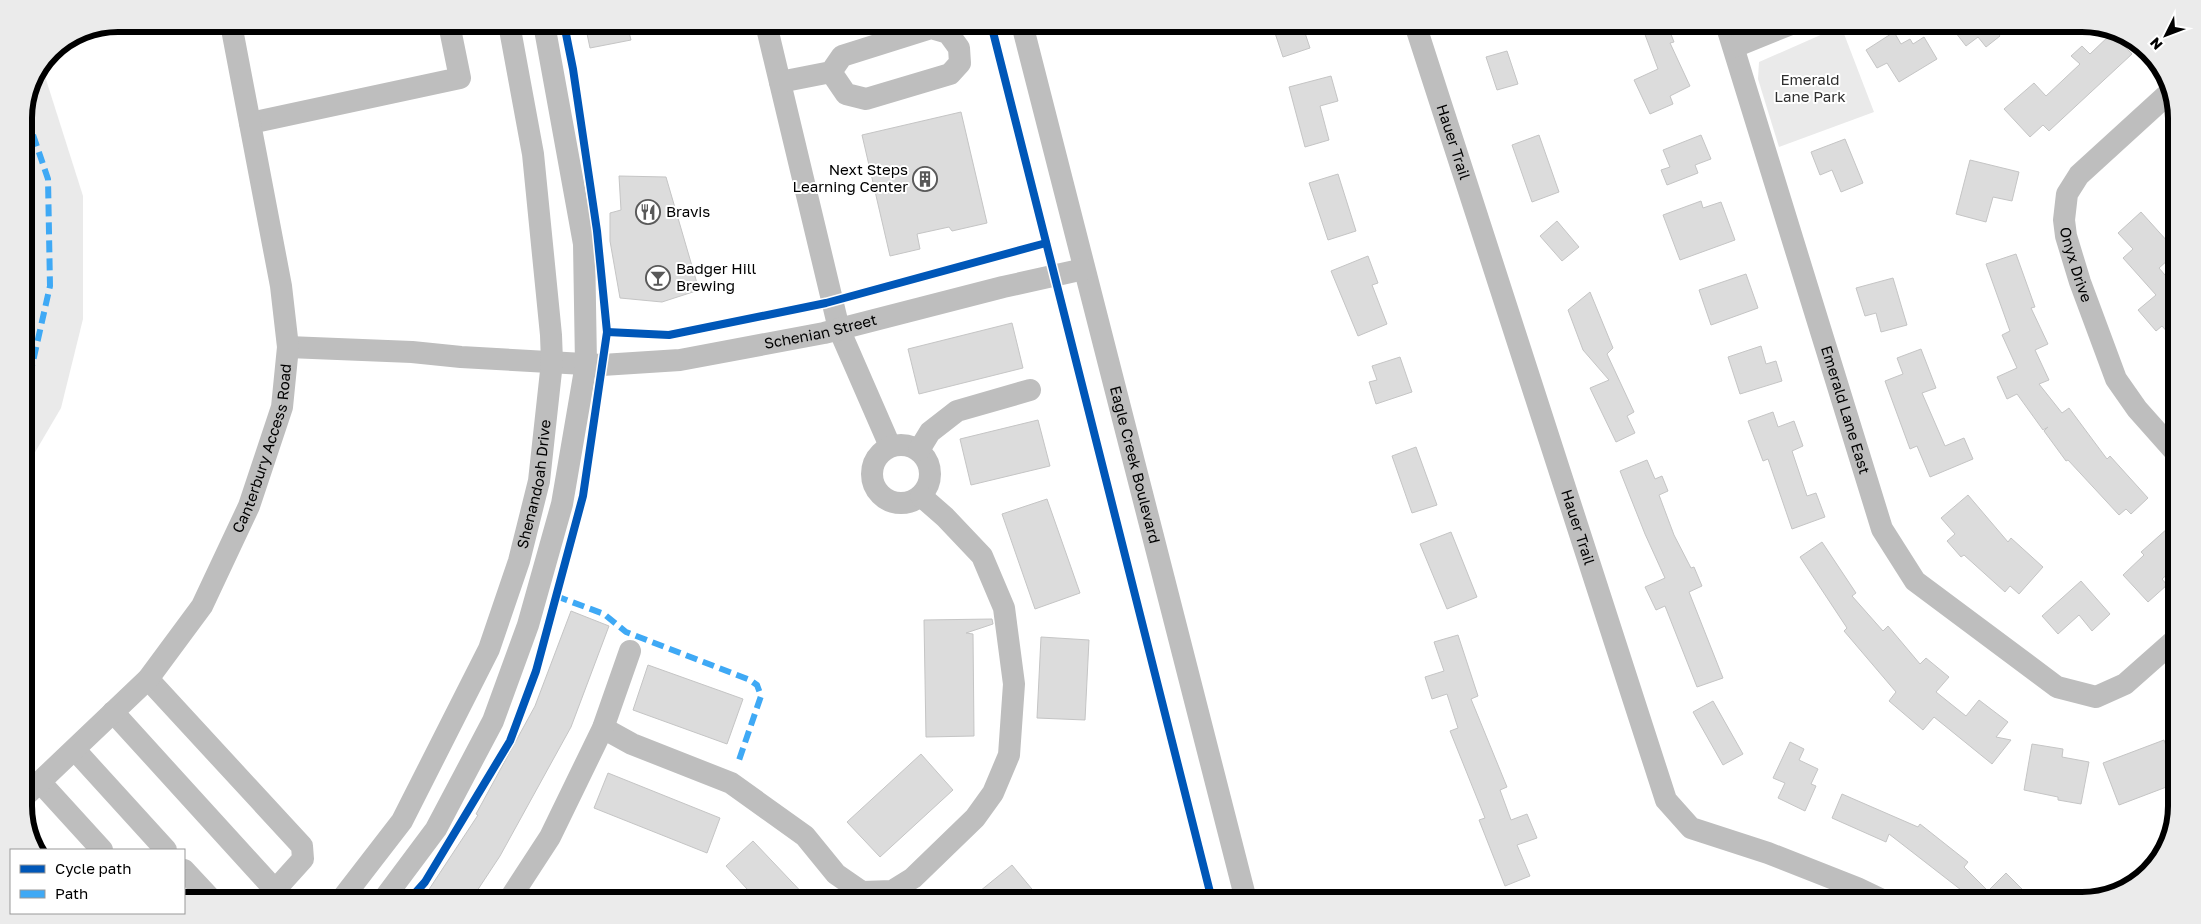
<svg xmlns="http://www.w3.org/2000/svg" width="2201" height="924" viewBox="0 0 2201 924" font-family="'Golos Text',sans-serif">
	<rect width="100%" height="100%" fill="#fff"/>
	<g fill="#eaeaea">
		<path d="M1841 26 1874 112 1779 147 1758 79 1759 62Z"/>
		<path d="M43 70 83 196V319L61 408 24 471V113Z"/>
	</g>
	<g fill="#dcdcdc" stroke="#c5c5c5">
		<path d="M585 24H627L631 40 590 48Z"/>
		<path d="M1272 24H1302L1310 48 1283 57Z"/>
		<path d="M1641 24H1667L1674 42 1670 43 1690 86 1670 96 1673 104 1650 114 1634 80 1658 69Z"/>
		<path d="M1949 24H1994L1992 25 2000 36 1986 47 1978 37 1966 46Z"/>
		<path d="M1894 32 1901 44 1910 39 1913 44 1924 37 1937 59 1899 82 1887 63 1877 68 1866 50Z"/>
		<path d="M2112 33 2132 54 2049 131 2043 125 2030 137 2004 109 2034 83 2046 96 2080 64 2071 56 2082 46 2090 54Z"/>
		<path d="M1507 51 1518 84 1497 90 1486 57Z"/>
		<path d="M1331 76 1338 101 1320 106 1329 140 1305 147 1289 87Z"/>
		<path d="M961 112 987 223 952 231 949 227 917 234 920 249 890 256 862 135Z"/>
		<path d="M1539 135 1559 192 1532 202 1512 145Z"/>
		<path d="M1701 135 1711 159 1695 165 1698 173 1667 185 1661 170 1670 167 1663 150Z"/>
		<path d="M1845 139 1863 183 1841 192 1832 170 1820 175 1811 152Z"/>
		<path d="M1970 160 2019 172 2012 201 1993 197 1986 222 1956 214Z"/>
		<path d="M1338 174 1356 231 1328 240 1309 183Z"/>
		<path d="M619 176 666 177 699 290 662 302 620 298 610 241V213L621 210Z"/>
		<path d="M1701 201 1703 208 1721 202 1735 240 1680 260 1663 215Z"/>
		<path d="M2141 212 2177 252 2159 268 2177 289V343L2162 326 2156 331 2138 310 2156 295 2123 258 2133 249 2118 233Z"/>
		<path d="M1557 221 1579 247 1562 261 1540 236Z"/>
		<path d="M2016 254 2035 307 2031 308 2048 344 2035 350 2049 380 2039 384 2062 413 2069 408 2107 459 2110 456 2148 498 2131 514 2126 509 2119 515 2068 460 2066 461 2044 431 2048 427 2043 430 2017 394 2007 399 1997 377 2017 368 2002 335 2010 331 1986 264Z"/>
		<path d="M1368 256 1378 283 1372 285 1387 324 1358 336 1331 271Z"/>
		<path d="M1746 274 1758 308 1711 325 1699 290Z"/>
		<path d="M1893 278 1907 325 1881 332 1876 313 1865 316 1856 288Z"/>
		<path d="M1590 292 1613 348 1607 354 1634 412 1627 416 1635 433 1616 442 1590 388 1609 380 1583 350 1568 310Z"/>
		<path d="M1012 323 1023 368 919 394 908 349Z"/>
		<path d="M1761 346 1766 364 1776 361 1782 381 1740 394 1728 357Z"/>
		<path d="M1921 349 1936 388 1922 393 1945 446 1964 438 1973 459 1930 477 1917 446 1910 449 1885 381 1903 374 1897 358Z"/>
		<path d="M1400 357 1412 392 1376 404 1369 382 1377 380 1372 366Z"/>
		<path d="M1773 412 1778 427 1794 421 1803 446 1792 451 1807 496 1816 493 1825 517 1792 529 1768 459 1763 461 1748 421Z"/>
		<path d="M1038 420 1050 466 971 485 960 439Z"/>
		<path d="M1416 447 1437 505 1412 513 1392 456Z"/>
		<path d="M1647 460 1655 479 1662 476 1668 491 1659 495 1674 535 1691 568 1694 567 1702 586 1689 592 1723 678 1697 687 1665 606 1656 610 1645 587 1665 578 1645 534 1620 471Z"/>
		<path d="M1968 495 2008 542 2011 538 2043 567 2019 594 2010 586 2005 592 1964 555 1961 557 1947 541 1955 534 1941 518Z"/>
		<path d="M1047 499 1080 593 1035 609 1002 514Z"/>
		<path d="M2177 520V566L2162 579 2167 585 2148 602 2123 575 2144 555 2141 552Z"/>
		<path d="M1451 532 1477 597 1447 609 1420 544Z"/>
		<path d="M1822 542 1856 593 1852 596 1883 631 1888 626 1920 664 1926 658 1949 677 1936 692 1966 716 1979 700 2008 722 1996 737 2011 740 1992 764 1934 717 1923 730 1889 701 1896 692 1844 631 1847 628 1800 557Z"/>
		<path d="M2081 581 2110 614 2092 631 2079 615 2058 634 2042 616Z"/>
		<path d="M571 611 609 626 571 727 500 856 471 900H422L478 815 476 814 535 706Z"/>
		<path d="M992 619 993 624 966 633 973 634 974 736 926 737 924 620Z"/>
		<path d="M1458 635 1478 696 1471 699 1507 787 1500 790 1511 820 1527 814 1537 838 1517 845 1530 876 1505 886 1479 820 1485 818 1450 731 1458 728 1447 694 1432 699 1425 677 1444 671 1434 642Z"/>
		<path d="M1041 637 1089 640 1085 720 1037 718Z"/>
		<path d="M648 665 743 699 727 744 633 710Z"/>
		<path d="M1713 701 1743 754 1723 765 1693 712Z"/>
		<path d="M2164 740 2177 777V783L2119 805 2103 763Z"/>
		<path d="M1790 742 1804 749 1799 760 1818 769 1811 784 1816 786 1805 811 1778 798 1785 783 1773 778Z"/>
		<path d="M2032 744 2063 749 2062 757 2089 762 2081 804 2058 800V797L2024 790Z"/>
		<path d="M921 754 953 790 880 857 847 822Z"/>
		<path d="M608 773 720 818 707 853 594 808Z"/>
		<path d="M1842 794 1918 827 1920 824 1968 862 1964 867 1988 891 2006 873 2033 900H1974L1889 834 1886 842 1832 818Z"/>
		<path d="M753 841 809 900H757L726 866Z"/>
		<path d="M1012 865 1041 900H969Z"/>
	</g>
	<g fill="none" stroke-linecap="round" stroke-linejoin="round">
		<g stroke="#bebebe" stroke-width="22">
			<path d="M766 24 839 329 890 446"/>
			<path id="s1" d="M1022 24 1246 900"/>
			<path id="s2" d="M1415 24 1666 800 1691 828 1768 853 1857 888 1882 900"/>
			<path id="s3" d="M1726 24 1882 529 1915 581 2057 687 2096 697 2125 684 2177 638"/>
			<path d="M1734 47 1791 24"/>
			<path d="M780 82 831 72 842 56 931 28 948 33 959 48 960 63 950 74 866 99 846 94 831 72"/>
			<path id="s4" d="M2170 92 2079 175 2067 194 2064 220 2066 236 2080 282 2116 379 2137 409 2177 454"/>
			<path d="M250 123 460 78 449 24"/>
			<path id="s5" d="M288 347 412 352 461 357 602 365 680 360 824 333 1003 287 1084 269"/>
			<circle cx="901" cy="474" r="29"/>
			<path d="M919 450 930 432 957 411 1030 390"/>
			<path d="M148 679 302 846 303 859 266 900"/>
			<path d="M113 712 275 890"/>
			<path d="M603 728 632 744 731 783 805 836 836 874 862 892 892 891 913 878 975 818 993 793 1009 755 1014 684 1004 608 982 556 945 517 921 496"/>
			<path d="M75 750 166 850"/>
			<path d="M40 782 102 850"/>
			<path id="s6" d="M24 797 148 679 202 606 249 506 282 407 288 347 281 286 231 24"/>
			<path d="M184 870 212 900"/>
			<path id="s7" d="M341 900 402 821 489 649 519 561 539 481 552 362 551 335 533 154 509 24"/>
			<path d="M383 900 436 829 493 721 528 625 562 504 586 364 584 244 544 24"/>
			<path d="M509 900 550 837 603 728 630 651"/>
		</g>
		<g stroke="#3fa9f5" stroke-width="6" stroke-dasharray="12 6" stroke-linecap="butt">
			<path d="M24 393 27 388 50 286 48 179 25 111"/>
			<path d="M556 596 604 614 626 632 750 680 757 685 761 696 738 763"/>
		</g>
		<defs>
			<g id="cycleway">
				<path d="M991 24 1212 900"/>
				<path d="M607 332 669 335 826 303 1046 243"/>
				<path d="M409 900 425 882 510 741 536 671 583 496 607 332 597 231 573 69 564 24"/>
			</g>
		</defs>
		<use href="#cycleway" stroke="#fff" stroke-width="11"/>
		<use href="#cycleway" stroke="#0057b8" stroke-width="8"/>
	</g>
	<defs>
		<symbol id="building-ring" viewBox="-11 -11 22 22"><circle r="9.5" fill="#fff" stroke="#595959" stroke-width="1.5"/><path d="M-4-6H4V6H1V3H-1V6H-4ZM-2.5-4.3h1.7v1.8h-1.7ZM.8-4.3h1.7v1.8H.8ZM-2.5-1h1.7V.8h-1.7ZM.8-1h1.7V.8H.8Z" fill="#595959"/></symbol>
		<symbol id="restaurant-ring" viewBox="-11 -11 22 22"><circle r="9.5" fill="#fff" stroke="#595959" stroke-width="1.5"/><path d="M-5-6h1v4h1v-4h1v4h1v-4h1v5L-1.5 .5V6h-2V.5L-5-1ZM5-6V6H3V1.5H1.5Q1.5-4 5-6Z" fill="#595959"/></symbol>
		<symbol id="bar-ring" viewBox="-11 -11 22 22"><circle r="9.5" fill="#fff" stroke="#595959" stroke-width="1.5"/><path d="M-6-5H6L.8 .8V4.5H3.5V6h-7V4.5H-.8V.8Z" fill="#595959"/></symbol>
	</defs>
	<g fill-rule="evenodd">
		<use href="#building-ring" x="911" y="165" width="28" height="28"/>
		<use href="#restaurant-ring" x="634" y="198" width="28" height="28"/>
		<use href="#bar-ring" x="644" y="264" width="28" height="28"/>
	</g>
	<g text-anchor="middle" stroke-width="4" stroke-linejoin="round" paint-order="stroke">
		<g font-size="15" fill="#2f2f2f" stroke="#fff">
			<text x="1810" y="85">Emerald<tspan x="1810" dy="17">Lane Park</tspan></text>
		</g>
		<g font-size="15" fill="#000" stroke="#fff">
			<text dy="5" stroke="none"><textPath href="#s2" startOffset="124">Hauer Trail</textPath></text>
			<text dy="5" stroke="none"><textPath href="#s4" startOffset="218">Onyx Drive</textPath></text>
			<text dy="5" stroke="none"><textPath href="#s5" startOffset="536">Schenian Street</textPath></text>
			<text dy="5" stroke="none"><textPath href="#s3" startOffset="404">Emerald Lane East</textPath></text>
			<text dy="5" stroke="none"><textPath href="#s6" startOffset="432">Canterbury Access Road</textPath></text>
			<text dy="5" stroke="none"><textPath href="#s1" startOffset="455">Eagle Creek Boulevard</textPath></text>
			<text dy="5" stroke="none"><textPath href="#s7" startOffset="464">Shenandoah Drive</textPath></text>
			<text dy="5" stroke="none"><textPath href="#s2" startOffset="529">Hauer Trail</textPath></text>
		</g>
		<g font-size="15" fill="#000" stroke="#fff" text-anchor="start">
			<text x="908" y="175" text-anchor="end">Next Steps<tspan x="908" dy="17">Learning Center</tspan></text>
			<text x="666" y="217">Bravis</text>
			<text x="676" y="274">Badger Hill<tspan x="676" dy="17">Brewing</tspan></text>
		</g>
	</g>
	<path d="M0 0H2201V924H0ZM118 32H2082A86 86 0 0 1 2168 118V806A86 86 0 0 1 2082 892H118A86 86 0 0 1 32 806V118A86 86 0 0 1 118 32Z" fill="#ebebeb" fill-rule="evenodd"/>
	<path fill="none" stroke="#000" stroke-width="6" d="M118 32H2082A86 86 0 0 1 2168 118V806A86 86 0 0 1 2082 892H118A86 86 0 0 1 32 806V118A86 86 0 0 1 118 32Z"/>
	<rect x="10" y="849" width="175" height="65" fill="#ffffff" stroke="#999999"/>
	<rect x="20" y="865" width="25" height="8" fill="#0057b8" stroke="#999999"/>
	<text x="55" y="874" font-size="15" fill="#000000">Cycle path</text>
	<rect x="20" y="890" width="25" height="8" fill="#3fa9f5" stroke="#999999"/>
	<text x="55" y="899" font-size="15" fill="#000000">Path</text>
	<g transform="translate(2166 35) rotate(228)" stroke="#ffffff" stroke-width="4" paint-order="stroke">
	<path d="M0-4L9 19L0 12L-9 19Z" fill="#000000"/>
	<text y="-8" font-size="14" font-weight="bold" text-anchor="middle" fill="#000000">N</text>
	</g>
</svg>
